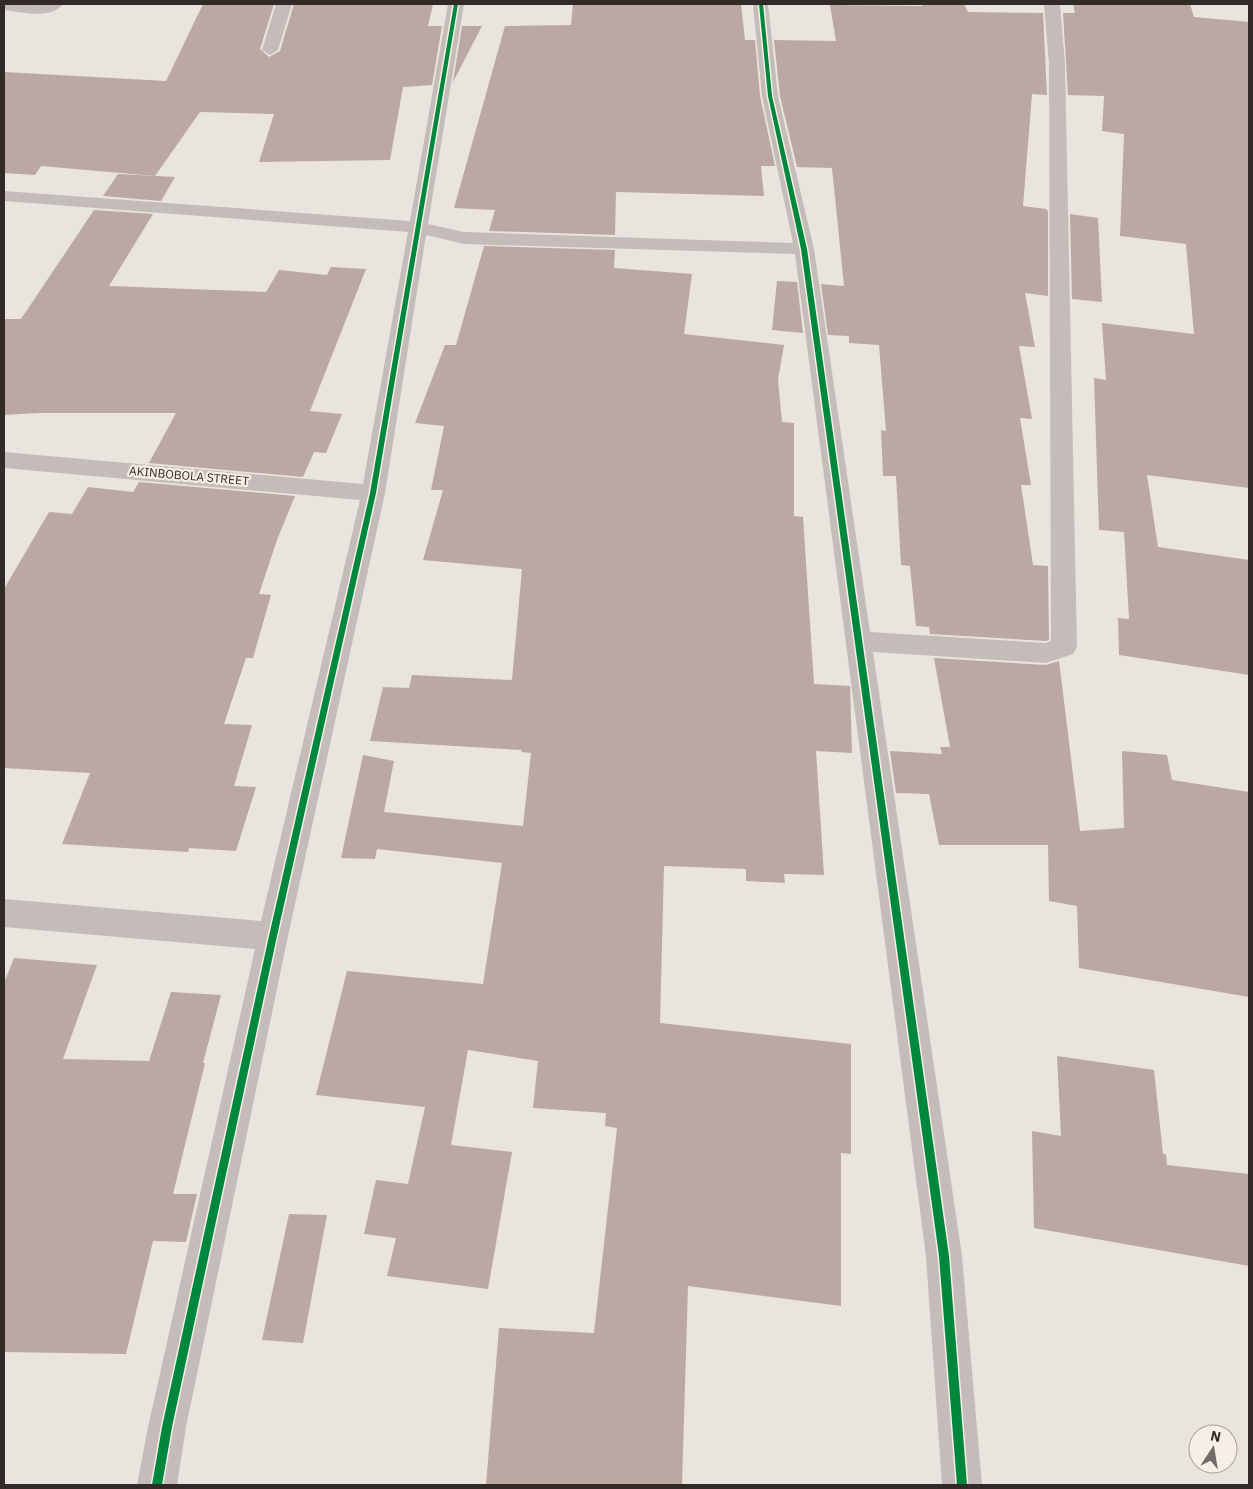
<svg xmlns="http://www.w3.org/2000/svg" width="1253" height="1489" viewBox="0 0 1253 1489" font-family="'IBM Plex Sans',sans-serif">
	<rect width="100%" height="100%" fill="#eae4de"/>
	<g fill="#bca8a2">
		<path d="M203 4H274L260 49 269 57 280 51 294 4H433L428 26H442L432 85 403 87 390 160 259 162 274 114 200 112 155 176 41 166 35 175 4 173V72L166 81Z"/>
		<path d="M573 4H741L745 40H755L760 96 775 166H761L764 196 616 192 615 235 489 231 495 210 454 208 505 26 571 25Z"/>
		<path d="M922 4H964L968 12 1043 13 1047 95 1032 94 1023 206 1046 209 1048 211V296L1025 293 1035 347 1019 346 1032 419 1020 418 1031 485H1021L1033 565 1048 566 1049 640 1046 641 930 634 929 627 916 626 910 566 901 565 896 476H883L881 430 886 431 879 345 849 343V336L828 335 821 284 844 286 832 168 797 167 780 96 774 40 836 41 830 5 922 6Z"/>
		<path d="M1073 4H1190L1194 17 1249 22V488L1147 475 1158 547 1249 560V675L1119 655 1118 618 1129 619 1124 532 1099 530 1094 378 1106 380 1102 323 1194 334 1186 244 1120 236 1124 134 1102 131 1104 96 1068 95 1063 13H1075Z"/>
		<path d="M462 26H482L453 82Z"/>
		<path d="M118 174 175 177 161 201 103 196Z"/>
		<path d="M94 210 153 214 109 286 266 292 279 270 327 275 331 267 366 269 310 411 342 414 326 453 314 452 303 477 149 463 176 413H38L4 415V319H21Z"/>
		<path d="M1070 214 1098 218 1102 302 1072 299Z"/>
		<path d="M484 246 615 250 614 268 692 274 684 334 784 345 778 380 782 422 794 423V516L803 517 814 684 850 686 852 753 816 751 824 875 784 874 785 883 746 881V869L664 866 660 1023 851 1044V1154L841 1153V1306L688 1286 682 1485H486L499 1328 594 1333 617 1128 605 1126 606 1113 533 1108 538 1061 468 1050 451 1145 512 1152 488 1289 387 1276 396 1238 364 1234 376 1180 408 1184 425 1107 316 1095 347 971 483 984 502 863 377 849 375 859 341 858 363 755 394 761 384 812 523 826 531 753 521 752 522 750 370 741 383 687 409 688 412 675 512 680 522 569 423 560 443 490H431L444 426 415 423 445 345H456Z"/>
		<path d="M777 281 797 282 803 333 772 330Z"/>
		<path d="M139 482 295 496 277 540 259 594 271 595 253 658H246L224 724 252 725 234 786 256 787 236 851 189 848 188 852 62 844 90 773 4 768V589L49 512 72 514 88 487 133 492Z"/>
		<path d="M934 658 1046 665 1059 661 1080 831 1124 828 1122 751 1167 755 1172 780 1249 792V997L1079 968 1077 906 1049 901 1048 845H939L929 794 896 793 890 751 942 754 940 747H950Z"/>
		<path d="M14 958 97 965 63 1059 149 1061 171 992 221 995 203 1063H205L173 1194H197L186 1242 153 1241 126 1354 4 1352V983Z"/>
		<path d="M1057 1056 1154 1070 1163 1154H1166L1167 1165 1249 1174V1266L1034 1228 1032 1131 1061 1136Z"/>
		<path d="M289 1214 327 1215 303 1343 262 1340Z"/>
	</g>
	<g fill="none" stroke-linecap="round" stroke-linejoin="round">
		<g fill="#c3bcb8" fill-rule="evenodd">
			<path d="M4 4H63C51 20 20 12 4 10Z"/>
			<path d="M276 4H292L278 50 270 55 262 50Z"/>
			<path d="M448 4H464L428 224 464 232 793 243 762 96 753 4H768L778 96 814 249 870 632 1046 643 1051 641 1049 64 1044 4H1060L1065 64 1077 647 1073 654 1046 663 873 652 962 1256 982 1485H942L926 1256 795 254 464 244 426 235 385 493 288 936 186 1427 177 1485H137L148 1427 255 949 4 927V899L261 921 360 500 4 468V452L363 484 408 232 4 201V191L410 221Z"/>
		</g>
		<defs>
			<g id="cycleway">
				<path d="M454 4H458L376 493 277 936 172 1427 162 1485H152L162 1427 269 936 370 493Z"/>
				<path d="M759 4H763L772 96 807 249 949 1256 967 1485H957L939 1256 801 249 768 96Z"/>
			</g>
		</defs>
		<use href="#cycleway" stroke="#f7eee6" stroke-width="3"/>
		<use href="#cycleway" fill="#00873e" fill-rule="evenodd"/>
	</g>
	<g text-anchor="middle" stroke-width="4.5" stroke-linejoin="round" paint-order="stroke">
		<g font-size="12" fill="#322a27" stroke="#f7eee6">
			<text transform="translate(189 476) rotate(5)" y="4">AKINBOBOLA STREET</text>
		</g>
	</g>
	<rect width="1253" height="1489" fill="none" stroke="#322a27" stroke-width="10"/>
	<g transform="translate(1213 1449) rotate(12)"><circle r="24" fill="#f7eee6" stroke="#a8a09a"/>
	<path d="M0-4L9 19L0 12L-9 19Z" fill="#726b67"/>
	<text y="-8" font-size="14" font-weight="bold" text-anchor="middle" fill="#322a27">N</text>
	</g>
</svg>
